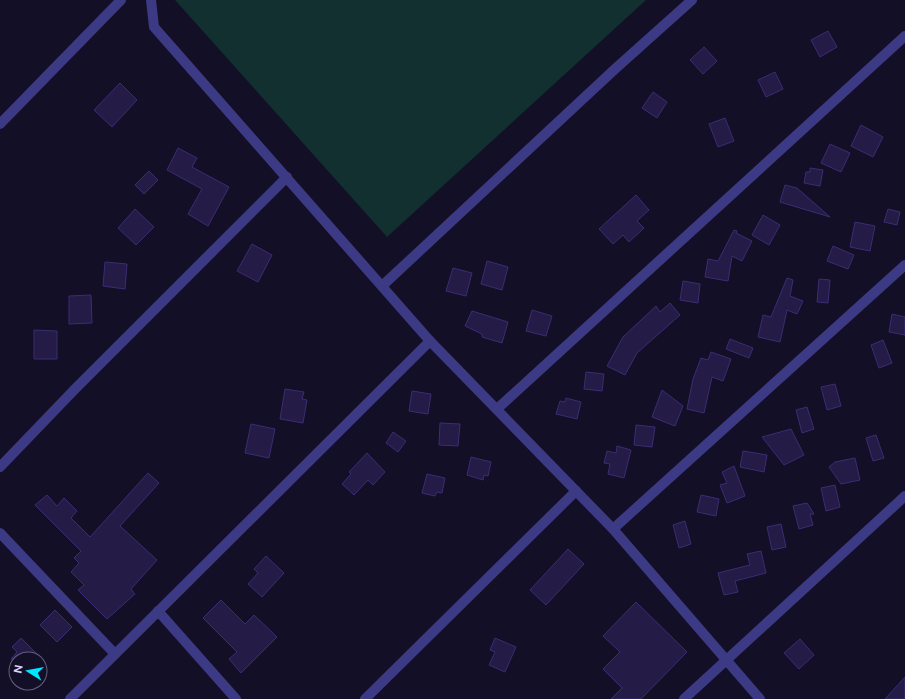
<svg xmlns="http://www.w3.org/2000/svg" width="905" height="699" viewBox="0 0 905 699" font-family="'Public Sans',sans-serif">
	<rect width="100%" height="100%" fill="#130f26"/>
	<path fill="#12302f" d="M175 0H646L387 237Z"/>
	<g fill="#241b47" stroke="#3b2d73">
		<path d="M828 31 837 47 820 57 811 40Z"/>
		<path d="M704 47 717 61 703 74 690 60Z"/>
		<path d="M775 72 783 89 766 97 758 80Z"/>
		<path d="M120 83 137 100 112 127 94 110Z"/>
		<path d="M653 92 667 102 657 118 642 108Z"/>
		<path d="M725 118 734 141 718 147 709 124Z"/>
		<path d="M861 125 883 137 873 157 851 146Z"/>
		<path d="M830 144 850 153 841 172 821 163Z"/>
		<path d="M178 148 197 158 192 167 229 187 208 226 188 214 202 189 167 170Z"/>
		<path d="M810 168 823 170 820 186 804 183 806 172H810Z"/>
		<path d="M149 171 158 180 144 194 135 185Z"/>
		<path d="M785 185 797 188 830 217 780 202Z"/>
		<path d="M636 195 649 210 637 221 644 228 629 242 623 235 613 244 599 229Z"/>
		<path d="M135 209 154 227 136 245 118 228Z"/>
		<path d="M888 209 900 212 897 225 884 222Z"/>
		<path d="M763 215 780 225 769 245 752 235Z"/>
		<path d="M855 222 875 226 870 251 850 247Z"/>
		<path d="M734 230 737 231 736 233 752 241 742 261 732 256 728 281 705 277 708 259 718 261Z"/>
		<path d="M252 244 272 255 258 282 237 271Z"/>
		<path d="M833 246 854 255 848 269 827 261Z"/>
		<path d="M487 261 508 267 502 290 481 284Z"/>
		<path d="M105 262 127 264 125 289 103 286Z"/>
		<path d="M453 268 472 273 466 296 446 291Z"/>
		<path d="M787 278 793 280 790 296 803 301 797 314 787 310 780 342 758 337 763 315 771 317Z"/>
		<path d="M819 279 830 280 828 303 817 302Z"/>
		<path d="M683 281 700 284 698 303 680 300Z"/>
		<path d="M91 295 92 323 69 324V296Z"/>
		<path d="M670 303 680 315 637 353 625 375 607 366 623 337 656 306 660 312Z"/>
		<path d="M532 310 552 316 546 336 526 331Z"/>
		<path d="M472 311 508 322 502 343 482 337V334L465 326Z"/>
		<path d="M892 314 905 317V335L889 332Z"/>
		<path d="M34 330 57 331V359H34Z"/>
		<path d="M730 339 753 348 749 358 726 349Z"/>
		<path d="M883 340 892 363 879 368 871 345Z"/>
		<path d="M711 352 731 359 723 381 712 377 704 413 687 409 693 379 701 358 708 360Z"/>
		<path d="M586 372 604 374 602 391 584 389Z"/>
		<path d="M835 384 841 406 827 410 821 387Z"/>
		<path d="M285 389 304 392 302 399 307 400 303 423 280 419Z"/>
		<path d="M662 390 683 406 675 426 652 417Z"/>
		<path d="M412 391 431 394 428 414 409 411Z"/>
		<path d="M566 398 581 402 577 419 556 414 560 401 565 402Z"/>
		<path d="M807 407 814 429 802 433 796 410Z"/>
		<path d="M440 423 460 424 458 446 439 445Z"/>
		<path d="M251 424 275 429 269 458 245 453Z"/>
		<path d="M636 425 655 427 652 447 634 445Z"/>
		<path d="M791 429 804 455 784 465 762 437Z"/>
		<path d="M393 432 406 441 398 452 386 443Z"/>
		<path d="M876 435 884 458 873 461 866 438Z"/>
		<path d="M617 446 631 450 624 478 608 474 610 464 604 463 607 451 616 453Z"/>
		<path d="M743 451 767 455 764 472 740 467Z"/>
		<path d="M367 453 385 472 373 485 368 480 354 495 342 484 351 474 349 472Z"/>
		<path d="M471 457 491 462 488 476 484 475 483 480 467 475Z"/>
		<path d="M855 458 860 480 841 484 829 467 835 462Z"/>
		<path d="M734 466 745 496 727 503 720 485 727 483 722 472Z"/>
		<path d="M148 473 159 483 120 526 157 560 131 589 135 594 107 619 78 590 84 585 71 572 79 563 74 558 81 551 35 505 47 495 57 506 64 498 77 511 71 518 90 537Z"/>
		<path d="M427 474 445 478 442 493 437 492 435 496 422 493Z"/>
		<path d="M835 485 840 507 826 511 821 488Z"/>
		<path d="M701 495 719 499 716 516 697 512Z"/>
		<path d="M807 503 814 514H810L813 525 799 529 793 506Z"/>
		<path d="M685 521 691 544 679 548 673 525Z"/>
		<path d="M781 524 786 547 772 550 767 527Z"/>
		<path d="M568 549 584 564 546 605 530 590Z"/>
		<path d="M761 551 766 573 735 581 738 592 724 595 718 573 750 565 747 554Z"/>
		<path d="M266 556 284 573 262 597 248 584 258 573 254 569Z"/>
		<path d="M221 600 245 624 254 615 277 637 241 673 229 659 237 652 203 618Z"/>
		<path d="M636 602 687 652 641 699H611L622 688 603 669 620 652 603 636Z"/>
		<path d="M55 610 72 627 57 642 40 625Z"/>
		<path d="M21 638 42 659H11L17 652 12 647Z"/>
		<path d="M495 638 516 647 505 672 489 665 495 652 490 650Z"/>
		<path d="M800 639 814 655 799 669 784 653Z"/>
		<path d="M905 677V699H885Z"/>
	</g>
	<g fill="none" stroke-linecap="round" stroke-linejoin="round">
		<g stroke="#3d3a85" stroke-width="10">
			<path d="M151 0 154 27 430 341 613 529 760 699"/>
			<path d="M0 124 121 0"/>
			<path d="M382 286 615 69 692 0"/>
			<path d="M497 409 905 36"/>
			<path d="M0 467 75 389 287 177"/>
			<path d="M613 529 905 265"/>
			<path d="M0 533 115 654"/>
			<path d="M158 611 236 699"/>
			<path d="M70 699 430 341"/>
			<path d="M365 699 576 491"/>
			<path d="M684 699 905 496"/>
		</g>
	</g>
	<g transform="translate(28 671) rotate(281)"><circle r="19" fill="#130f26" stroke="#625e7d"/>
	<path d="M0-3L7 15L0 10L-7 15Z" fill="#00e5ff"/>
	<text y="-6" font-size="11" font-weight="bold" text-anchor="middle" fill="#d9d4ff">N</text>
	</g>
</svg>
